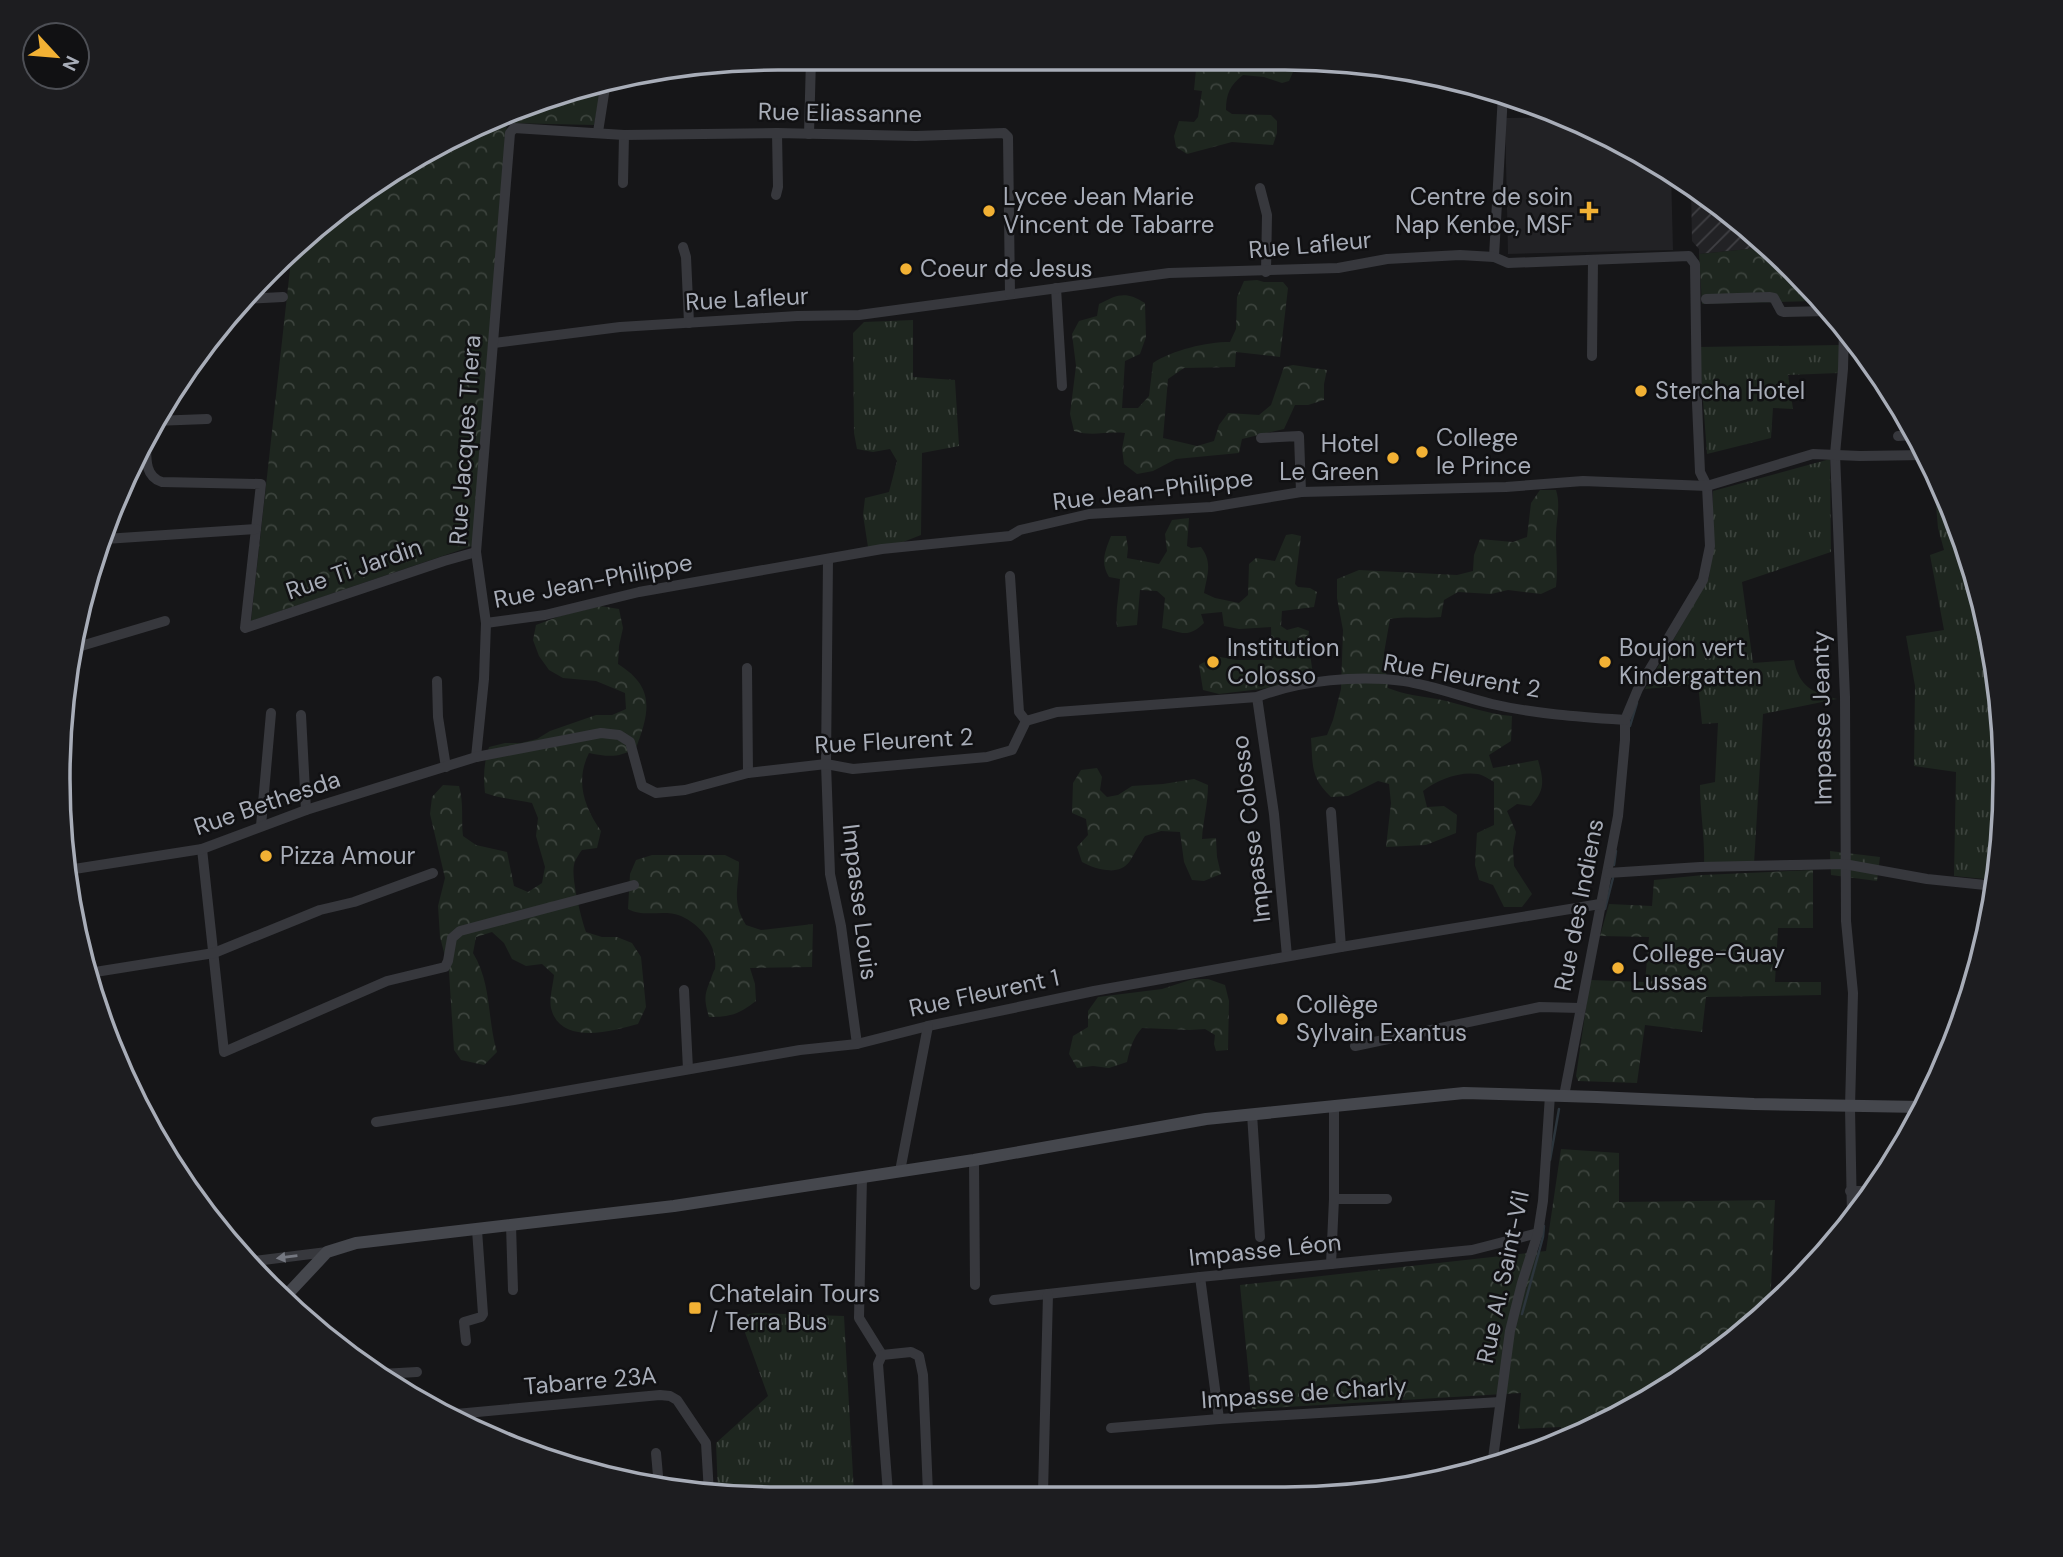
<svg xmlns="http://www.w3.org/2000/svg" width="2063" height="1557" viewBox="0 0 2063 1557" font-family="'DM Sans',sans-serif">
	<defs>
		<pattern id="industrial-furrows" width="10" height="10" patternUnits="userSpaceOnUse" patternTransform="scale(1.75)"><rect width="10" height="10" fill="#222225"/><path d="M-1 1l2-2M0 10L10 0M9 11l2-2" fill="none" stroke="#3f3f43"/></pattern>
		<pattern id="grass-tufts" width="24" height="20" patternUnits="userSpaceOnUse" patternTransform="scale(1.75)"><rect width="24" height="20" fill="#1e261f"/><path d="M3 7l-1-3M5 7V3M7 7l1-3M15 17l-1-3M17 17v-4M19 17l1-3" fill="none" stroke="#3c433d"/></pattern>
		<pattern id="forest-crowns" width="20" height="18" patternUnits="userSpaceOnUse" patternTransform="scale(1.75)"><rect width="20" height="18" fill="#1e261f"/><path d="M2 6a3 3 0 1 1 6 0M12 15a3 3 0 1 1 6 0" fill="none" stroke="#3c433d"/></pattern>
		<pattern id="wetland-marsh" width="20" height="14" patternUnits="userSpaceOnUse" patternTransform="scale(1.75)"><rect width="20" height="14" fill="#1e261f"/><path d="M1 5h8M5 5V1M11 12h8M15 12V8" fill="none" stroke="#3c433d"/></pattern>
	</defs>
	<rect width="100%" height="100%" fill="#161618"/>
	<path fill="#222225" d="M1563 117 1603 132 1671 171 1673 250 1508 254 1505 118Z"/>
	<path fill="url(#industrial-furrows)" d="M1691 184 1768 247 1699 254V249L1692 241Z"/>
	<g fill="url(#grass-tufts)">
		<path d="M913 320V377L955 380 959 446 922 453 921 535 898 544 868 547 863 515 865 498 889 492 897 461 890 449 873 452 857 449 854 433 853 333 864 322Z"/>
		<path d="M1841 345 1839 373 1788 375 1793 409 1773 408 1771 438 1707 454 1699 347Z"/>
		<path d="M1830 459 1831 552 1742 582 1753 663 1794 660C1799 687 1812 692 1837 699L1763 714 1754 864H1704C1705 837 1700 812 1700 785L1715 782 1718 723 1702 724 1698 684 1645 689 1709 578 1713 537V491Z"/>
		<path d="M1933 471C1953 508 1966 548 1975 590H1977L1991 637 2005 778 1995 880 1954 876 1956 772 1914 766 1915 686 1906 636 1944 630 1930 555 1944 550 1938 528Z"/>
		<path d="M756 1313 844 1316 854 1493H718L716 1443 768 1396 739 1316Z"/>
	</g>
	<g fill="url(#forest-crowns)">
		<path d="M1197 59H1292L1297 63 1289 81 1282 83 1264 77 1243 75C1230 85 1226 94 1226 110L1232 114 1271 115 1277 121V133L1273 145 1232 142 1187 154 1176 147 1174 136 1179 121 1194 122 1198 117 1202 91 1194 90Z"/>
		<path d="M602 81 594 125 507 123 475 545 251 621 292 251 418 155 592 82Z"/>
		<path d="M1768 247C1783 260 1813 280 1814 301L1702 304 1699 254Z"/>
		<path d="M1257 280 1264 282H1283L1288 288 1280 357 1236 352 1235 367 1184 368 1168 379 1163 438 1197 446 1214 441 1219 425 1228 413 1259 415 1271 405 1284 367 1293 365 1327 370 1324 384V400L1308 405H1295L1284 429 1242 439 1239 453 1176 459 1153 471 1137 474 1124 464 1122 449 1125 433C1105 431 1093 437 1074 431L1070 414 1076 366 1072 334 1079 321 1097 316 1099 304C1118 294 1126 291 1145 303L1146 337 1140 354 1125 361 1122 408H1138L1149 396 1153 363C1173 350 1206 342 1230 342L1236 329 1237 297 1244 281Z"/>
		<path d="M1540 490H1556C1561 506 1556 519 1556 536 1556 553 1558 570 1556 587L1541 594 1508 590 1491 594 1458 592 1444 600 1441 617C1424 619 1408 616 1390 619L1384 653 1388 688C1405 695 1420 696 1437 699 1462 704 1486 714 1512 716L1511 741 1489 755 1493 768 1538 760C1544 781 1545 790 1531 806L1517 804 1507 811 1516 832 1513 849 1514 866 1532 894 1522 907H1504L1493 885 1479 880 1475 865 1477 833 1494 825V782C1489 779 1483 775 1478 774 1459 771 1437 780 1423 791L1427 807 1444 806 1457 815 1456 833 1426 845 1386 847 1391 803 1389 784 1378 781 1348 796 1331 797C1310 777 1313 765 1311 738L1327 735 1333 720 1341 689 1343 630 1337 598V579L1359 570 1457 575 1473 571 1474 555 1480 539 1513 542 1527 537 1531 503Z"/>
		<path d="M1189 518 1187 546 1191 548 1201 547C1213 563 1207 575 1204 593L1215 598 1239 603 1248 595 1249 564 1256 558 1275 561 1286 535 1292 534 1301 536 1295 584 1298 587 1310 588 1317 592 1314 607 1282 611 1281 626 1287 630 1298 627 1309 631 1308 639 1313 675 1293 683 1261 689 1219 694 1203 690 1199 665 1215 656 1236 660H1272L1271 627 1239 629 1224 626 1222 612 1201 614 1204 623C1188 639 1181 632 1162 628L1165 598 1157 591 1140 590 1137 625 1117 627C1115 611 1119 596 1120 579L1109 577C1100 563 1105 551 1111 536H1126L1128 548 1127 558 1159 564 1167 551 1165 534 1172 520Z"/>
		<path d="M600 606 619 609 623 628 619 646 618 664C655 687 650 711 636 748 618 758 609 757 589 753 575 781 584 807 601 831L597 848 582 850C579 854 575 860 574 865 571 878 581 918 586 932L602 937H617L632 943 641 957 646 1007 638 1024C613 1031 560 1046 551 1008 549 999 553 985 554 975L542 964 526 966 512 959 504 943 492 932 476 937 473 953C492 984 487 1019 497 1052L484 1065 461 1060 454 1050 449 972 440 937 438 906 445 878 430 814 432 797 443 785 459 786C464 804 461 818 463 836L476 845 507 852 514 886 528 892 542 883 545 867 536 836 538 818 532 803C516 799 501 799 485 793 483 776 484 763 489 747L505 743H521L537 739 550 731 596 715H612L626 709 625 693 596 681 563 678 549 670 539 656 533 640 536 625 560 616Z"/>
		<path d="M1097 768 1102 777 1100 790 1107 797 1118 795 1132 786 1163 784 1194 779 1208 785C1208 804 1203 821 1202 839L1216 838 1217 857 1221 874 1204 881 1192 880 1184 862 1180 832 1161 831 1145 836C1139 844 1135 853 1130 861 1119 877 1095 869 1082 862L1077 847 1088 835 1086 819 1072 813 1073 783 1081 770Z"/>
		<path d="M652 855H725L739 862C739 889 731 901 746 925L761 930 813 924 812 967 750 968 755 984 756 1001C739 1014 731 1017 709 1017 704 1000 704 995 711 979 711 978 714 970 715 969 718 946 701 925 681 916 664 909 644 918 628 909L630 874 636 860Z"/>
		<path d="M1813 870V928H1778L1775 982H1821V995L1706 997 1702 1032 1645 1025 1637 1083 1578 1081 1576 1076 1590 980 1645 982 1649 937 1600 936 1609 904 1652 906 1654 880 1703 875Z"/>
		<path d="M1193 979H1208L1225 985 1229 1001 1228 1050 1216 1051 1214 1044 1215 1035 1205 1029 1190 1030 1142 1028C1133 1038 1130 1048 1127 1062L1109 1068 1093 1066 1077 1068 1069 1054 1073 1036 1088 1027V1011L1098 997 1162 989Z"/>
		<path d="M1561 1149 1619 1153V1202L1775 1200 1770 1308 1685 1378 1560 1439 1561 1427 1518 1429 1521 1393 1252 1409 1240 1285 1546 1251Z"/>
	</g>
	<path fill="url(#wetland-marsh)" d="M1830 851 1880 857 1877 881 1831 875Z"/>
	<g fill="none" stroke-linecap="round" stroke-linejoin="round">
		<g stroke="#2c353c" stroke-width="2.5">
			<path d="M1630 726 1637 703"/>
			<path d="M1614 865 1616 851"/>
			<path d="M1605 909 1613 878"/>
			<path d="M1550 1160 1559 1109"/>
			<path d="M1522 1314 1543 1237 1544 1226"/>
		</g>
		<g stroke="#37383d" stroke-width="10">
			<path d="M598 132 606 81"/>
			<path d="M809 134 811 58"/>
			<path d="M623 183 624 135"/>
			<path d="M1260 188 1267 215 1266 272"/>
			<path d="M776 195 778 187 777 133"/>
			<path d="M683 247 686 257 689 323"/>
			<path d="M1494 257 1503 94"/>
			<path d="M1056 288 1062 386"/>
			<path d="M244 299 283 297"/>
			<path d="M1706 299 1769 297 1774 298 1781 311 1784 312 1828 311"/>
			<path d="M1844 329 1843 369 1835 454 1845 697 1846 921 1853 993 1850 1107 1852 1218"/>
			<path d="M494 343 620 327 797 316 859 315 1169 273 1338 268 1387 259 1460 255 1494 257 1508 263 1689 256 1695 264 1697 403 1700 472 1707 486 1710 546 1703 580 1638 689 1625 720V740L1618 816 1564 1096"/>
			<path d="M1592 356 1593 260"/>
			<path d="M154 421 207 419"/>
			<path d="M146 435C147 452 142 476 162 482L261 484 245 628 444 561 476 552"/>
			<path d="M1898 436 1914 435"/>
			<path d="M1261 438 1299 436 1301 492"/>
			<path d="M105 539 256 529"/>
			<path d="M828 559 826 764 830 874 841 926 857 1044"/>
			<path d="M1010 576 1019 712 1026 721"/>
			<path d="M486 623 545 615 639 592 882 549 1010 536 1020 530 1089 514 1211 507 1301 492 1506 487 1583 481 1707 486 1813 454 1860 456 1925 455"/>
			<path d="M71 649 165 621"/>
			<path d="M747 668 748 773"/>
			<path d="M437 681 438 717 446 767"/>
			<path d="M1257 697 1274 814 1287 956"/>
			<path d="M301 715 306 810"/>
			<path d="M476 757 484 679 486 623 476 552 510 133 514 128 624 135 777 133 916 136 1004 133 1008 137 1010 294"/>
			<path d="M1331 812 1341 947"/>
			<path d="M261 826 271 713"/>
			<path d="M202 849 224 1052 387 981 445 967 448 961 452 938 460 931 634 885"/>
			<path d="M68 870 202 849 306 810 476 757 601 733 619 735 630 742 642 786 656 793 685 790 748 773 826 764 853 769 987 757 1012 750 1026 721 1057 712 1257 697C1301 680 1358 675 1404 681 1434 686 1463 697 1492 704 1535 714 1581 717 1625 720"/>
			<path d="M1608 873 1700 867 1844 864 1927 879 1995 886"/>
			<path d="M89 973 214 953 320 910 354 902 433 873"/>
			<path d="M684 990 688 1069"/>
			<path d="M1355 1046 1540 1007 1580 1008"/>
			<path d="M1252 1114 1260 1237"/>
			<path d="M376 1122 514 1100 800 1050 857 1044 928 1026 1094 991 1341 947 1600 904"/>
			<path d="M974 1160 975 1285"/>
			<path d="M900 1171 928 1026"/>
			<path d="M862 1177 859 1318 882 1355"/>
			<path d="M1850 1191H1874"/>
			<path d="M1334 1199H1387"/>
			<path d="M511 1225 513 1290"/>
			<path d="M247 1262 327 1252"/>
			<path d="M1331 1264 1334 1199V1107"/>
			<path d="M1200 1277 1219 1419"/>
			<path d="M994 1300 1200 1277 1472 1250 1538 1233"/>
			<path d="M466 1341 464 1322 481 1317 483 1314 477 1230"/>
			<path d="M381 1374 417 1372"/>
			<path d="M445 1415 660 1395 670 1396 677 1400 706 1443 709 1493"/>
			<path d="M1111 1428 1219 1419 1500 1402"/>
			<path d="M656 1453 659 1487"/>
			<path d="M1492 1466 1510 1331 1522 1283 1538 1233 1543 1201 1550 1095"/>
			<path d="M888 1493 878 1364 882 1355 911 1352 919 1356 923 1375 928 1493"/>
			<path d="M1043 1493 1048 1294"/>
		</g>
		<path stroke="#45474d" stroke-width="12" d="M283 1299 327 1252 356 1243 674 1206 974 1160 1206 1119 1464 1093 1597 1097 1754 1104 1922 1107"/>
	</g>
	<defs><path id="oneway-solid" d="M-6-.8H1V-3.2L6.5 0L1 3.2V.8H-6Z" transform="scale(1.75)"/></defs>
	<use fill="#757881" href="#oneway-solid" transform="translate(287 1257) rotate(173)"/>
	<g fill="#f2b134" stroke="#111113" stroke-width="2.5">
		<circle cx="989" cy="211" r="7"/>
		<path d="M1585.5 200.5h7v7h7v7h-7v7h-7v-7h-7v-7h7z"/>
		<circle cx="906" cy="269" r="7"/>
		<circle cx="1641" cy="391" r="7"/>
		<circle cx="1422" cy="452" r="7"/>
		<circle cx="1393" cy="458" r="7"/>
		<circle cx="1213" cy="662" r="7"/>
		<circle cx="1605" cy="662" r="7"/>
		<circle cx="266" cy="856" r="7"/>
		<circle cx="1618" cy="968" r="7"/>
		<circle cx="1282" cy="1019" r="7"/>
		<rect x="688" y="1301" width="14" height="14" rx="3.5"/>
	</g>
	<g text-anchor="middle" stroke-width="5" stroke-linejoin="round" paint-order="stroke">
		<g font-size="24" fill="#a8adb8" stroke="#111113">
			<text transform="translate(840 113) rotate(1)" y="8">Rue Eliassanne</text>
			<text transform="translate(1310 245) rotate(-5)" y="8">Rue Lafleur</text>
			<text transform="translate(747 299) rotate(-3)" y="8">Rue Lafleur</text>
			<text transform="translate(465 440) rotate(-86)" y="8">Rue Jacques Thera</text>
			<text transform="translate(1153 490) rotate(-7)" y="8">Rue Jean-Philippe</text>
			<text transform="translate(354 569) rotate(-19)" y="8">Rue Ti Jardin</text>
			<text transform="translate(593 581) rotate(-11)" y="8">Rue Jean-Philippe</text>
			<text transform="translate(1462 676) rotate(10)" y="8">Rue Fleurent 2</text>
			<text transform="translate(1822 718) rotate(-91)" y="8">Impasse Jeanty</text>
			<text transform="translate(894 741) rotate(-3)" y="8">Rue Fleurent 2</text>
			<text transform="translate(267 803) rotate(-19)" y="8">Rue Bethesda</text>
			<text transform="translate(1251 829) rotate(-97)" y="8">Impasse Colosso</text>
			<text transform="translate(860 902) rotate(83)" y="8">Impasse Louis</text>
			<text transform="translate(1579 905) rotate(-79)" y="8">Rue des Indiens</text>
			<text transform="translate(984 993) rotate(-12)" y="8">Rue Fleurent 1</text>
			<text transform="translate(1265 1250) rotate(-6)" y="8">Impasse Léon</text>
			<text transform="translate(1503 1277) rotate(-78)" y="8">Rue Al. Saint-Vil</text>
			<text transform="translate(590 1381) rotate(-5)" y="8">Tabarre 23A</text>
			<text transform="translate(1304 1393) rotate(-4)" y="8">Impasse de Charly</text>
		</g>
		<g font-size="24" fill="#a8adb8" stroke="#111113" text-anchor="start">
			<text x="1003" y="205">Lycee Jean Marie<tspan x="1003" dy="28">Vincent de Tabarre</tspan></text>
			<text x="1573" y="205" text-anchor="end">Centre de soin<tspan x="1573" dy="28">Nap Kenbe, MSF</tspan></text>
			<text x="920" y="277">Coeur de Jesus</text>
			<text x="1655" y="399">Stercha Hotel</text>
			<text x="1436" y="446">College<tspan x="1436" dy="28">le Prince</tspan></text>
			<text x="1379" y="452" text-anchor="end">Hotel<tspan x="1379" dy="28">Le Green</tspan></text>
			<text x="1227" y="656">Institution<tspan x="1227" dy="28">Colosso</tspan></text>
			<text x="1619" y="656">Boujon vert<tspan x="1619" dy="28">Kindergatten</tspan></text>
			<text x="280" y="864">Pizza Amour</text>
			<text x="1632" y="962">College-Guay<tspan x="1632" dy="28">Lussas</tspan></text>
			<text x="1296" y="1013">Collège<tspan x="1296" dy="28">Sylvain Exantus</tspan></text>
			<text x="709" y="1302">Chatelain Tours<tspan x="709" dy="28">/ Terra Bus</tspan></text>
		</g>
	</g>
	<path d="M0 0H2063V1557H0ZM778 70H1285A708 708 0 0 1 1993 778V779A708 708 0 0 1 1285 1487H778A708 708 0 0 1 70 779V778A708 708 0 0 1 778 70Z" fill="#1d1d20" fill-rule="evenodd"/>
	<path fill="none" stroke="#a8adb8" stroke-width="3.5" d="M778 70H1285A708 708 0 0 1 1993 778V779A708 708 0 0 1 1285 1487H778A708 708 0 0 1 70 779V778A708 708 0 0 1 778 70Z"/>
	<g transform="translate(56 56) rotate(116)"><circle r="33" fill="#111113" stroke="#4d4f55" stroke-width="2"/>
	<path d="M0-5L12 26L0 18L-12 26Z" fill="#f2b134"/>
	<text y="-10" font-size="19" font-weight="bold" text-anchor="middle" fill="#a8adb8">N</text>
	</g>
</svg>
